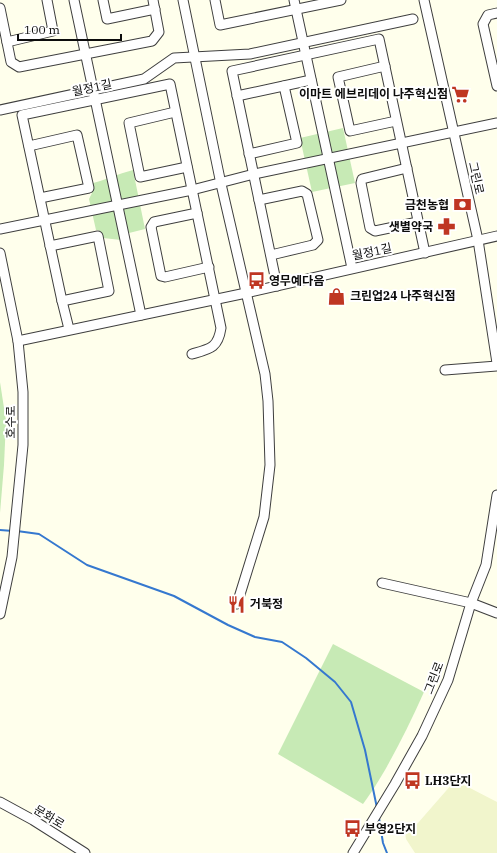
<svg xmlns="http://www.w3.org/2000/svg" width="497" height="853" viewBox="0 0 497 853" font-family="'IBM Plex Serif','Noto Sans KR',serif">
	<rect width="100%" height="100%" fill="#ffffec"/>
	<path fill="#f1f5cc" d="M458 783 468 787 497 802V853H415L406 839 405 833 418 823 452 784Z"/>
	<g fill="#c7eab5">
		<path d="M343 128 355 183 312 192 300 138Z"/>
		<path d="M133 170 145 229 121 235V240L103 238 101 232 98 230H96L89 199 92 193 90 184C105 180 118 174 133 170Z"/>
		<path d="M0 382 6 421 4 465 0 513Z"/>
		<path d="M333 644 424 692C412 719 399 745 385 770 378 782 371 793 363 804L278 754Z"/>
	</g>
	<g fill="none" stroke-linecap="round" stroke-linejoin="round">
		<g stroke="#3578cf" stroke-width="2">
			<path d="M0 530 13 531"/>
			<path d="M17 531 39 534 87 565 174 596 228 625 255 637 282 642 306 658 335 682 351 702 365 750 377 808"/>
			<path d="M379 818 383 843 387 853"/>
		</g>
		<defs>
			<g id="minor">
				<path d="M74 0 141 315"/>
				<path d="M103 0 107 19 155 9"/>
				<path d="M183 0 221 184 265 374 268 401 270 465 264 517 237 604"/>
				<path d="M215 0 220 25 341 0"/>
				<path d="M294 0 352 268"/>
				<path d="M424 0 478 240 497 363"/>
				<path d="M0 8 11 62 19 67 152 41 159 32 153 0"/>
				<path d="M497 13 488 15 483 24 497 86"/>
				<path d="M7 42 53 31 47 0"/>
				<path d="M385 66 338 77 350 131 396 121"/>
				<path d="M237 96 311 80"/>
				<path d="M0 110 144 79 174 58 250 54 413 19"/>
				<path d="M175 112 129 123 140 177 187 167"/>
				<path d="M29 146 77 135 89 188 40 198"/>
				<path d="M249 154 297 143 284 86"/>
				<path d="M407 168 362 179 361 183 370 228 375 231 418 222"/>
				<path d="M259 200 302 191 307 194 318 240 313 245 271 255"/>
				<path d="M197 213 154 222 151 227 161 276 165 277 209 267"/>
				<path d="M0 229 192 190 254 174 497 123"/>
				<path d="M50 246 98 236 109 291 62 301"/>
				<path d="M0 253 18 341 23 392V445L12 557 0 614"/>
				<path d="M277 286 232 71 379 39 425 253"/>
				<path d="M69 329 62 301 22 115 170 84 221 328C218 348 210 349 192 354"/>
				<path d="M18 341 246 293 497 236"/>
				<path d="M445 370 497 366"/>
				<path d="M382 583 471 603 497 613"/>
				<path d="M0 802 33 820 85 853"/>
				<path d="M353 853 395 784 422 736 448 680 471 603 486 565 497 495"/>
			</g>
		</defs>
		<use href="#minor" stroke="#3f3f3f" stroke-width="11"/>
		<use href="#minor" stroke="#fff" stroke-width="9"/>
	</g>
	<defs>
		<symbol id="supermarket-bare" viewBox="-9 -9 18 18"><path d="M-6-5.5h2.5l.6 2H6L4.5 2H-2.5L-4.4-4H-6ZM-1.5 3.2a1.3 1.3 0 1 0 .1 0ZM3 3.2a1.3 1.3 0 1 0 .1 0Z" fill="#bf3622" stroke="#fff" stroke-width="2.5" paint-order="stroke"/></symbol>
		<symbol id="bank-bare" viewBox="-9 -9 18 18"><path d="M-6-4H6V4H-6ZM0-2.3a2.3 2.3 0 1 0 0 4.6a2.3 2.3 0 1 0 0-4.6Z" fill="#bf3622" stroke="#fff" stroke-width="2.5" paint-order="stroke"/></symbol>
		<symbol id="pharmacy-bare" viewBox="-9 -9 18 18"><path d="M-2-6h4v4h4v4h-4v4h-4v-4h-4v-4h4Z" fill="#bf3622" stroke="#fff" stroke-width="2.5" paint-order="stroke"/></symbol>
		<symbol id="bus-bare" viewBox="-9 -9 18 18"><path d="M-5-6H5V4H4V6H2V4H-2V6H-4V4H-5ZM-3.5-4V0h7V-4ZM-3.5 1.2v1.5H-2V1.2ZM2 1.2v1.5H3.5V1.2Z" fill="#bf3622" stroke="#fff" stroke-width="2.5" paint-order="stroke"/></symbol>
		<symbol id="shop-bare" viewBox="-9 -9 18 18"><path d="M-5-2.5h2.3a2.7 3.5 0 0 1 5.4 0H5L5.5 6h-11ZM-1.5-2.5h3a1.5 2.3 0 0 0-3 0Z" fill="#bf3622" stroke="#fff" stroke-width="2.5" paint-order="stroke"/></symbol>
		<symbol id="restaurant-bare" viewBox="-9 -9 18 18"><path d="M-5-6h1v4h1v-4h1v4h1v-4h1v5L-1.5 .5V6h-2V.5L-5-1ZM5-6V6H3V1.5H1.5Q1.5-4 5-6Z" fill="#bf3622" stroke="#fff" stroke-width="2.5" paint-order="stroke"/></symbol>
	</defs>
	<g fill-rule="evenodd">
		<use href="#supermarket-bare" x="448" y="82" width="25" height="25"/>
		<use href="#bank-bare" x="450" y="192" width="25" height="25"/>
		<use href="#pharmacy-bare" x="434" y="214" width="25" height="25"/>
		<use href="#bus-bare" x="244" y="268" width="25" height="25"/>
		<use href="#shop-bare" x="324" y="284" width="25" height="25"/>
		<use href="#restaurant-bare" x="224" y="592" width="25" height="25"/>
		<use href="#bus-bare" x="400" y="768" width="25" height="25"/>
		<use href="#bus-bare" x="340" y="816" width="25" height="25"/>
	</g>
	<g text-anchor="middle" stroke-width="4" stroke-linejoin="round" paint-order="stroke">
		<g font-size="12" fill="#0c0c0c" stroke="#fff">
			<text transform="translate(92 88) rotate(-12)" y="4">월정1길</text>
			<text transform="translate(476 178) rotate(77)" y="4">그린로</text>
			<text transform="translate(372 252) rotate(-12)" y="4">월정1길</text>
			<text transform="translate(11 422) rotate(-90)" y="4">호수로</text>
			<text transform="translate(434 678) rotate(-69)" y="4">그린로</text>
			<text transform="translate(49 817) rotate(31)" y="4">문화로</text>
		</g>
		<g font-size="12" font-weight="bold" fill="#0c0c0c" stroke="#fff" text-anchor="start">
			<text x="448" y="98" text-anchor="end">이마트 에브리데이 나주혁신점</text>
			<text x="449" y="209" text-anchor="end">금천농협</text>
			<text x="433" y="231" text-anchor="end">샛별약국</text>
			<text x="269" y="285">영무예다음</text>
			<text x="350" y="300">크린업24 나주혁신점</text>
			<text x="250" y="608">거북정</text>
			<text x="425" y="785">LH3단지</text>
			<text x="365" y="833">부영2단지</text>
		</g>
	</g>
	<path d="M18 34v6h103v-6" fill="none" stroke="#0c0c0c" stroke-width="2"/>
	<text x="24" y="34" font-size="12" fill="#0c0c0c" stroke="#ffffff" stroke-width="3" paint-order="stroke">100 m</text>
</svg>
